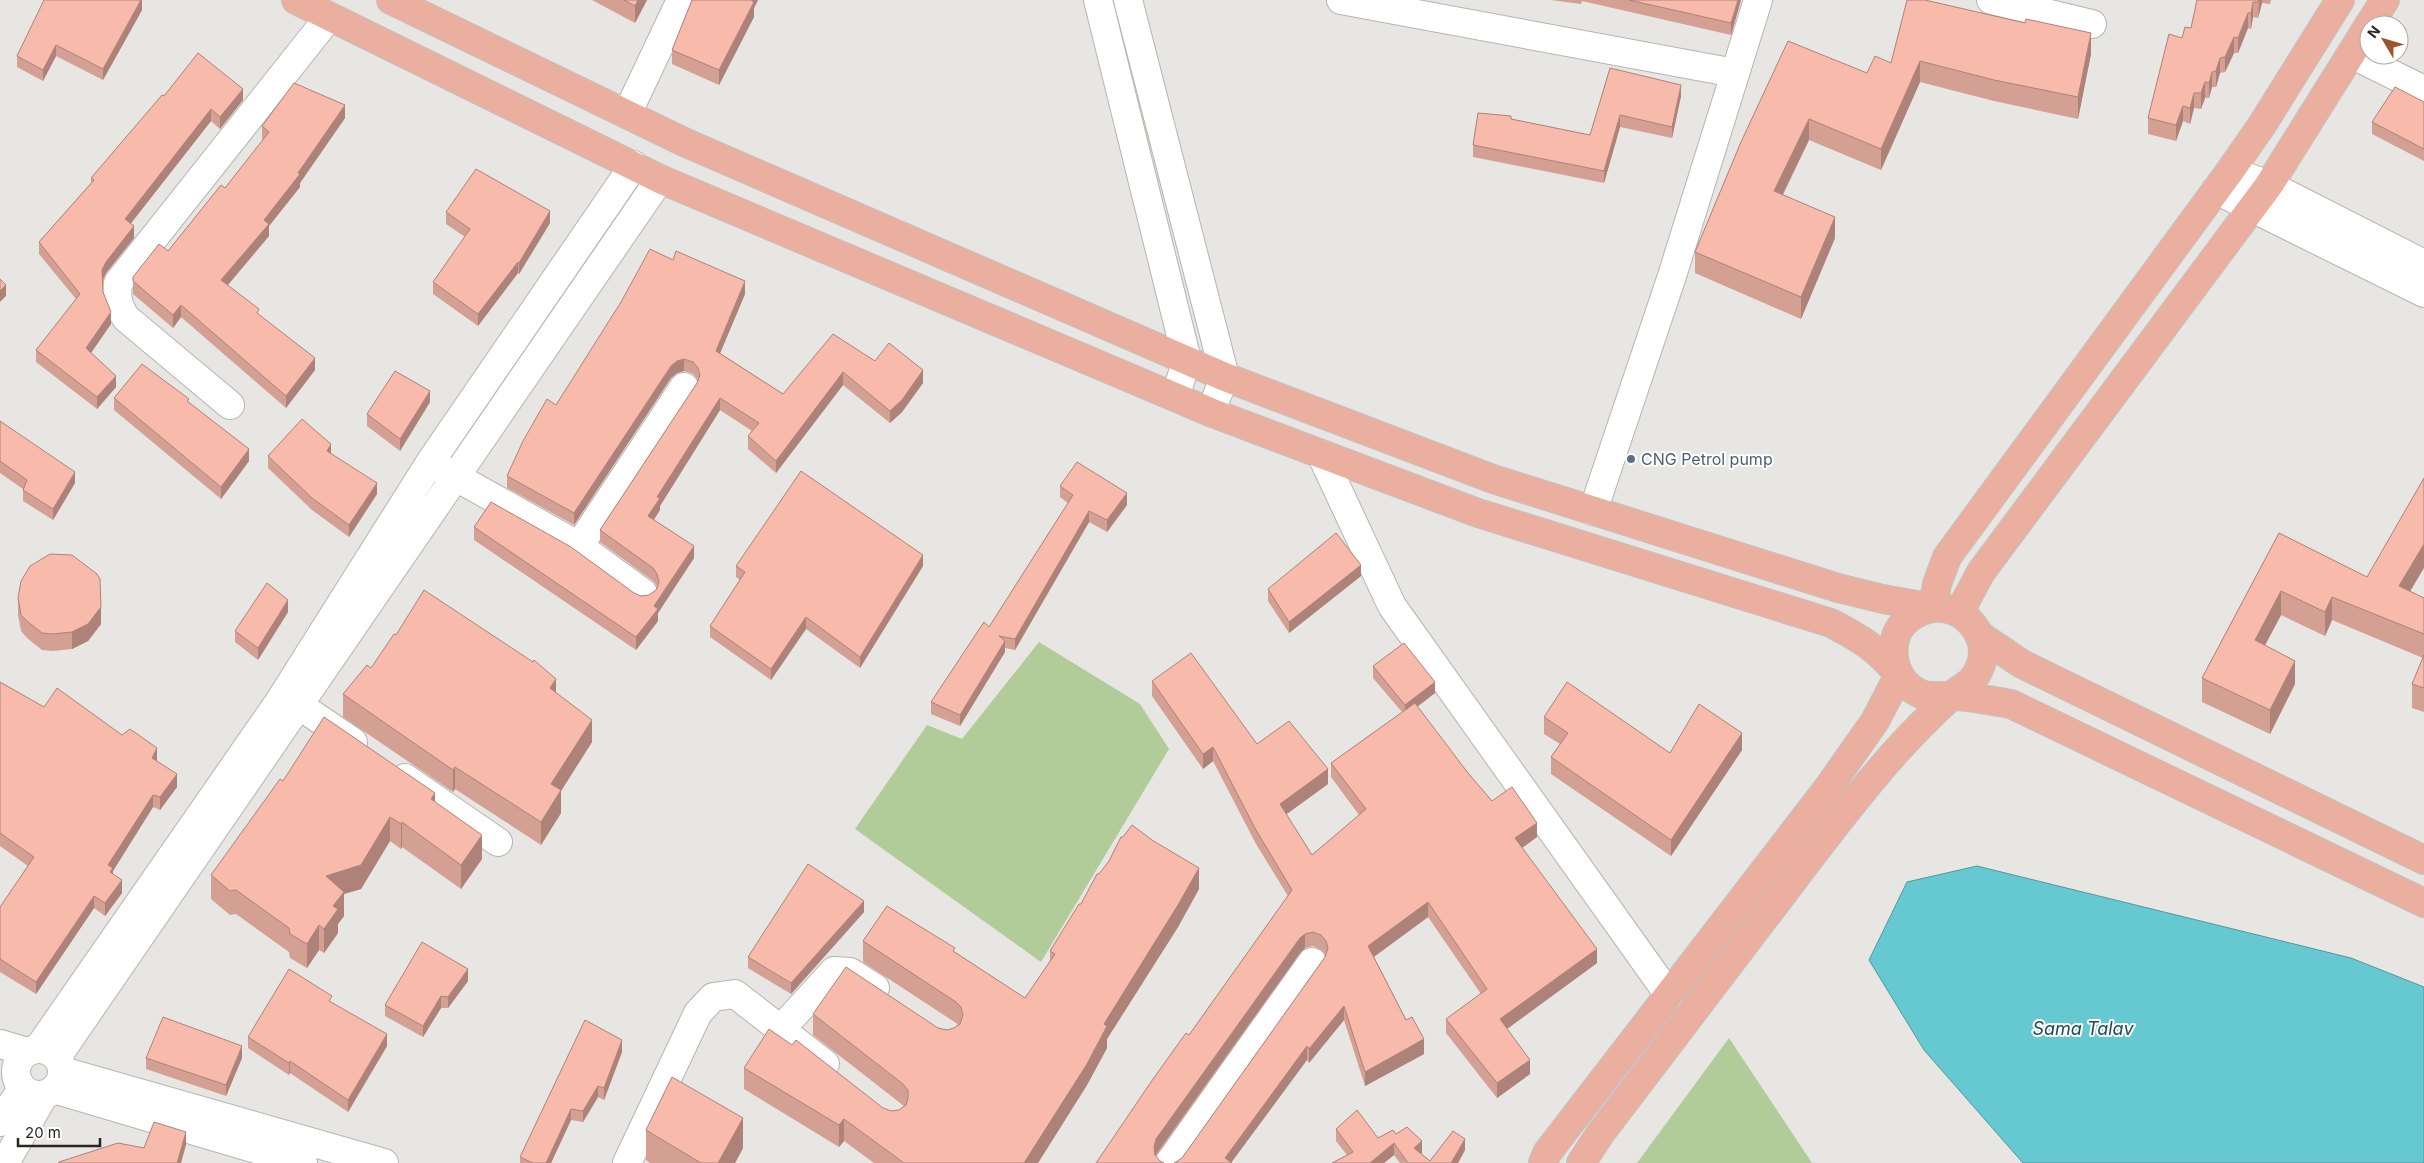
<svg xmlns="http://www.w3.org/2000/svg" width="2424" height="1163" viewBox="0 0 2424 1163" font-family="Inter,sans-serif">
	<rect width="100%" height="100%" fill="#e7e6e2"/>
	<g fill="#b1cb99">
		<path d="M1039 642 1140 704 1169 749 1041 962 855 829 927 725 962 739Z"/>
		<path d="M1729 1038 1812 1163H1637Z"/>
	</g>
	<path fill="#66c8d0" stroke="#53979c" d="M1977 866 2351 958 2424 987V1163H2023L1924 1050 1869 960 1907 882Z"/>
	<g fill="none" stroke-linecap="round" stroke-linejoin="round">
		<defs>
			<g id="minor">
				<path d="M1098 0 1187 360 1175 397"/>
				<path d="M1128 0 1225 377 1210 412"/>
				<path d="M1341 0 1735 73"/>
				<path d="M1991 0 2092 24"/>
				<path d="M2351 54 2424 90"/>
				<path d="M627 114 681 0"/>
				<path d="M2230 171 2269 185 2424 264"/>
				<path d="M2216 190 2424 293"/>
				<path d="M230 405 126 318C118 306 116 297 118 283L329 17"/>
				<path d="M1321 454 1392 606 1669 995"/>
				<path d="M440 468 579 546 643 593"/>
				<path d="M1593 511 1672 276 1758 0"/>
				<path d="M579 546 684 387"/>
				<path d="M300 706 353 742"/>
				<path d="M405 778 498 842"/>
				<path d="M781 1029 834 971 850 972 875 988"/>
				<path d="M0 1044 27 1052"/>
				<circle cx="39" cy="1072" r="23"/>
				<path d="M38 1049 279 702 431 461 634 165"/>
				<path d="M57 1057 660 179"/>
				<path d="M62 1071 384 1163"/>
				<path d="M54 1089 303 1163"/>
				<path d="M0 1122 22 1089"/>
				<path d="M5 1163 44 1095"/>
				<path d="M627 1163 698 1013 713 997 735 994 825 1064"/>
				<path d="M1169 1163 1312 962"/>
			</g>
			<g id="major">
				<path d="M296 0 660 179 1210 412 1478 513 1831 623C1861 639 1877 648 1899 675L1875 721 1828 788 1547 1153 1543 1163"/>
				<path d="M391 0 684 142 1225 377 1493 479 1838 588 1883 599 1933 608 1937 584 1947 557 2230 171 2262 125 2340 0"/>
				<path d="M2369 25 2385 0"/>
				<path d="M1959 613 1981 572 2269 185 2369 25"/>
				<path d="M1979 635 2022 664 2424 860"/>
				<path d="M1581 1163 1600 1134C1655 1062 1710 989 1765 917 1801 870 1836 822 1874 777 1897 749 1922 723 1949 698 1962 686 1973 685 1980 667 1992 637 1964 604 1933 608 1918 610 1903 620 1897 633 1888 656 1897 684 1921 694 1932 698 1941 695 1952 696 1971 696 1992 701 2011 704L2424 903"/>
			</g>
		</defs>
		<use href="#minor" stroke="#b5b4b0" stroke-width="30"/>
		<use href="#major" stroke="#c2c2c2" stroke-width="30"/>
		<use href="#minor" stroke="#fff" stroke-width="28"/>
		<use href="#major" stroke="#ebaf9f" stroke-width="28"/>
	</g>
	<g fill="#d4a093">
		<path d="M142 0V10L103 80 56 56 43 81 17 67V56Z"/>
		<path d="M592 0H647L635 23Z"/>
		<path d="M692 0H758L754 8V17L719 85 672 64V50Z"/>
		<path d="M1551 0H1741L1731 35 1582 1 1581 4Z"/>
		<path d="M2197 0H2271L2270 4 2262 3 2258 18 2253 17 2251 29 2248 28 2238 53H2234L2225 72 2220 73 2216 87H2212L2209 98H2205L2201 109 2194 108 2190 124 2183 121 2176 141 2148 134V118L2182 38 2191 28Z"/>
		<path d="M2025 23 2091 54 2078 119 1994 101 1920 82 1881 170 1809 140 1783 195 1835 238 1801 319 1695 273V252L1741 142 1867 73 1891 63Z"/>
		<path d="M1610 68 1681 96 1672 138 1620 127 1604 183 1473 157V145L1511 119 1590 135Z"/>
		<path d="M164 96 243 100 220 129 211 121 130 224 134 238 106 273 103 281V292L111 324 91 353 116 387 97 409 36 362V350L76 299 39 254V242L91 183V178Z"/>
		<path d="M2424 102V161L2372 134V122Z"/>
		<path d="M345 118 300 183V187L269 226V236L228 285 259 315 315 370 286 408 181 317 173 328 133 294V277L168 251 225 188 263 140 262 139V126Z"/>
		<path d="M446 212 550 223 519 274 518 273 478 326 433 294V282L465 237 446 224Z"/>
		<path d="M745 294 720 353 783 394 875 361 923 383 902 412 890 423 843 385 776 473 748 449V436L752 431 720 410 660 506V510L654 520 694 558 658 613V621L636 650 474 540V527L641 596 649 595 656 590 657 586 653 581 600 542V530L697 383 698 380 693 374 684 371 677 373 671 378 574 525 507 488V476L556 405Z"/>
		<path d="M114 398 189 402 249 461 221 499 114 410Z"/>
		<path d="M430 402 400 451 367 426V414Z"/>
		<path d="M0 421 75 483 53 520 23 501V489L0 473Z"/>
		<path d="M331 453 377 494 349 537 312 510 268 468V456Z"/>
		<path d="M1060 486 1127 505 1107 532 1089 522 1015 650 1005 648V652L960 726 931 714V702L989 627 1068 503 1060 497Z"/>
		<path d="M2279 533 2367 577 2410 591 2424 598V712L2412 708V684L2423 658 2332 620 2325 636 2281 615 2265 645 2295 684 2270 734 2202 702V678Z"/>
		<path d="M736 566H923L860 668 806 629 771 680 710 637V626L740 580 736 577Z"/>
		<path d="M1361 576 1289 633 1268 601V589Z"/>
		<path d="M18 598 101 624 88 641 72 649 53 651 42 650 27 638 21 631 18 615Z"/>
		<path d="M288 612 258 660 235 642V631Z"/>
		<path d="M1373 666 1435 693 1417 707 1468 773 1492 801 1537 837 1522 848 1597 963 1507 1029 1530 1074 1497 1098 1446 1033V1019L1481 994 1428 917 1374 957 1424 1054 1365 1086 1344 1020 1309 1063 1307 1060 1175 1163 1182 1158 1325 957V954L1321 950 1313 946 1305 948 1300 953 1156 1156 1096 1163 1189 1035 1288 896 1256 844 1213 761 1203 769 1152 696V681L1257 744 1328 784 1286 814 1312 855 1359 815 1331 777V763L1402 712 1373 678Z"/>
		<path d="M371 668 556 692 592 742 561 791V813L541 845 455 789 453 792 343 717V694Z"/>
		<path d="M0 682 44 707 157 761 177 787 160 810 153 807 113 871V874L122 893 105 916 94 908 36 994 0 972V907L28 866 0 846Z"/>
		<path d="M1544 717 1670 753 1742 750 1671 856 1551 774V757L1560 744 1544 734Z"/>
		<path d="M283 781 435 802 482 859 461 889 402 847 401 849 390 841 361 889 344 894V916L338 924V933L324 953 319 950 307 968 290 958 289 952 236 914 230 915 211 899V875Z"/>
		<path d="M1199 889 1178 927 1107 1039V1048L1087 1085 1038 1163H874L844 1141 839 1147 744 1089V1068L883 1108 891 1111 899 1110 904 1106 813 1035V1014L938 1028 947 1030 954 1028 958 1025 956 1023 863 962V941L955 952 1025 998 1050 961V951L1081 904Z"/>
		<path d="M864 912 791 994 748 968V957Z"/>
		<path d="M468 981 448 1008H441L423 1037 385 1016V1005Z"/>
		<path d="M332 1002 387 1046 348 1112 290 1073 289 1075 248 1048V1037Z"/>
		<path d="M622 1052 604 1100 598 1097 583 1122 571 1120 551 1163H520V1157Z"/>
		<path d="M146 1058H242L226 1096 146 1069Z"/>
		<path d="M1336 1129 1378 1138 1396 1134 1422 1153 1421 1154 1430 1161 1465 1150 1458 1163H1400L1394 1155 1384 1163H1332L1347 1155 1336 1141Z"/>
		<path d="M646 1130 743 1148 735 1163H650L646 1160Z"/>
	</g>
	<g fill="#ad8278">
		<path d="M141 0H142V10L103 80V69Z"/>
		<path d="M638 0H647L635 23V6Z"/>
		<path d="M751 0H758L754 8V17L719 85V70Z"/>
		<path d="M1738 0H1741L1731 35V23Z"/>
		<path d="M2259 0H2262V3L2258 18Z"/>
		<path d="M2253 2V17L2251 29V13Z"/>
		<path d="M2248 13V28L2238 53V38Z"/>
		<path d="M2091 33V54L2078 119V97Z"/>
		<path d="M2234 37V53L2225 72V57Z"/>
		<path d="M56 45V56L43 81V70Z"/>
		<path d="M2220 58V73L2216 87V71Z"/>
		<path d="M1920 61V82L1881 170V149Z"/>
		<path d="M2212 72V87L2209 98V83Z"/>
		<path d="M2205 82V98L2201 109V93Z"/>
		<path d="M1681 85V96L1672 138V127Z"/>
		<path d="M243 89V100L220 129V117Z"/>
		<path d="M2194 93V108L2190 124V108Z"/>
		<path d="M345 105V118L300 183V187L269 226V236L221 293V280L298 173Z"/>
		<path d="M2183 106V121L2176 141V125Z"/>
		<path d="M211 109V121L125 231V219Z"/>
		<path d="M1620 115V127L1604 183V171Z"/>
		<path d="M1809 119V140L1774 212V191Z"/>
		<path d="M550 211V223L519 274V263Z"/>
		<path d="M1835 217V238L1801 319V297Z"/>
		<path d="M134 226V238L106 273 102 281V270L106 262Z"/>
		<path d="M518 262V273L478 326V314Z"/>
		<path d="M745 281V294L716 363V351Z"/>
		<path d="M6 285V296L0 302V291Z"/>
		<path d="M181 305V317L173 328V315Z"/>
		<path d="M111 312V324L86 360V348Z"/>
		<path d="M315 358V370L286 408V396Z"/>
		<path d="M684 359V371L677 373 671 378 574 525V513L671 366 677 361Z"/>
		<path d="M923 370V383L902 412 890 423V411Z"/>
		<path d="M843 372V385L776 473V461Z"/>
		<path d="M116 376V387L97 409V397Z"/>
		<path d="M430 391V402L400 451V439Z"/>
		<path d="M720 398V410L660 506V510L648 528V516L657 497Z"/>
		<path d="M331 444V456L327 451Z"/>
		<path d="M249 449V461L221 499V487Z"/>
		<path d="M75 472V483L53 520V509Z"/>
		<path d="M377 483V494L349 537V525Z"/>
		<path d="M1127 493V505L1107 532V520Z"/>
		<path d="M1089 511V522L1015 650V639Z"/>
		<path d="M2424 544V568L2399 610V586Z"/>
		<path d="M694 546V558L658 613V621L636 650V637L654 606Z"/>
		<path d="M923 555V566L860 668V657Z"/>
		<path d="M1361 565V576L1289 633V622Z"/>
		<path d="M2281 591V615L2255 664V640Z"/>
		<path d="M2332 597V620L2325 636V612Z"/>
		<path d="M288 600V612L258 660V648Z"/>
		<path d="M101 607V624L88 641 72 649V632Z"/>
		<path d="M806 617V629L771 680V669Z"/>
		<path d="M1005 641V652L960 726V715Z"/>
		<path d="M2295 661V684L2270 734V710Z"/>
		<path d="M556 679V701L550 688Z"/>
		<path d="M1435 682V693L1405 716V705Z"/>
		<path d="M592 720V742L561 791V813L541 845V822L551 784Z"/>
		<path d="M1742 733V750L1671 856V840Z"/>
		<path d="M1213 747V761L1203 769V754Z"/>
		<path d="M157 748V761L152 771V758Z"/>
		<path d="M455 767V789L453 792V770Z"/>
		<path d="M1328 769V784L1280 819V804Z"/>
		<path d="M177 774V787L160 810V797Z"/>
		<path d="M435 793V818L431 799Z"/>
		<path d="M153 795V807L113 871V881L108 865Z"/>
		<path d="M390 817V841L361 889 344 894V916L338 924V933L324 953V929L333 906 326 876Z"/>
		<path d="M402 822V847L401 849V824Z"/>
		<path d="M1537 823V837L1515 853V838Z"/>
		<path d="M482 835V859L461 889V865Z"/>
		<path d="M1199 868V889L1178 927 1107 1039V1048L1087 1085 1038 1163H1024L1104 1024Z"/>
		<path d="M122 880V893L105 916V903Z"/>
		<path d="M94 896V908L36 994V982Z"/>
		<path d="M864 901V912L791 994V983Z"/>
		<path d="M1428 902V917L1368 961V946Z"/>
		<path d="M319 925V950L307 968V944Z"/>
		<path d="M1305 934V948L1300 953 1156 1154 1154 1161V1147L1156 1139 1300 938Z"/>
		<path d="M1597 949V963L1500 1034V1019Z"/>
		<path d="M468 969V981L448 1008V997Z"/>
		<path d="M441 996V1008L423 1037V1026Z"/>
		<path d="M1344 1006V1020L1309 1063V1049Z"/>
		<path d="M387 1034V1046L348 1112V1100Z"/>
		<path d="M1424 1039V1054L1365 1086V1072Z"/>
		<path d="M622 1040V1052L604 1100V1088Z"/>
		<path d="M242 1046V1058L226 1096V1085Z"/>
		<path d="M1307 1046V1060L1231 1163 1225 1158Z"/>
		<path d="M1530 1060V1074L1497 1098V1083Z"/>
		<path d="M290 1061V1073L289 1075V1063Z"/>
		<path d="M598 1086V1097L583 1122V1111Z"/>
		<path d="M571 1109V1120L551 1163H546Z"/>
		<path d="M743 1118V1148L735 1163H718Z"/>
		<path d="M844 1119V1141L839 1147V1125Z"/>
		<path d="M186 1132V1145L181 1163H177Z"/>
		<path d="M1465 1139V1150L1458 1163H1451Z"/>
		<path d="M1422 1141V1153L1414 1160V1148Z"/>
		<path d="M1394 1143V1155L1384 1163H1370Z"/>
	</g>
	<g fill="#f7baab" stroke="#ad8278">
		<path d="M44 0H141L103 69 56 45 43 70 17 56Z"/>
		<path d="M624 0H638L635 6Z"/>
		<path d="M692 0H751L754 2 719 70 672 50Z"/>
		<path d="M1629 0H1738L1731 23Z"/>
		<path d="M1907 0H1925L2025 23 2026 19 2091 33 2078 97 1994 80 1920 61 1881 149 1809 119 1774 191 1835 217 1801 297 1695 252 1741 142 1788 41 1867 73 1875 56 1891 63Z"/>
		<path d="M2197 0H2259L2258 2H2253L2251 13H2248L2238 38 2234 37 2225 57 2220 58 2216 71 2212 72 2209 83 2205 82 2201 93H2194L2190 108 2183 106 2176 125 2148 118 2169 34 2182 38 2185 27 2191 28Z"/>
		<path d="M198 53 243 89 220 117 211 109 125 219 134 226 106 262 102 270 103 292 111 312 86 348 116 376 97 397 36 350 80 294 39 242 94 180 91 178 162 95 164 96Z"/>
		<path d="M1610 68 1681 85 1672 127 1620 115 1604 171 1473 145 1478 113 1511 116V119L1590 135Z"/>
		<path d="M294 83 345 105 298 173 300 174 264 220 269 224 221 280 259 309 257 313 315 358 286 396 181 305 173 315 133 281V277L159 244 168 251 221 185 225 188 269 132 262 126Z"/>
		<path d="M2395 87 2424 102V149L2372 122Z"/>
		<path d="M476 169 550 211 519 263 518 262 478 314 433 282 470 229 446 212Z"/>
		<path d="M650 249 673 260 676 251 745 281 716 351 783 394 833 334 875 361 889 343 923 370 902 400 890 411 843 372 776 461 748 436 759 423 720 398 657 497 660 498 648 516 694 546 654 606 658 609 636 637 474 527 491 502 571 547 634 593 641 596 649 595 656 590 659 582 657 574 653 568 600 530 697 383 700 375 698 368 693 362 684 359 677 361 671 366 574 513 507 476 523 441 547 399 556 405 621 302Z"/>
		<path d="M0 279 6 285 0 291Z"/>
		<path d="M142 364 189 399 187 401 249 449 221 487 114 398Z"/>
		<path d="M395 371 430 391 400 439 367 414Z"/>
		<path d="M302 419 331 444 327 451 377 483 349 525 312 498 268 456Z"/>
		<path d="M0 421 75 472 53 509 23 490 27 480 0 461Z"/>
		<path d="M1077 462 1127 493 1107 520 1089 511 1015 639 999 636 1005 641 960 715 931 702 984 622 989 627 1073 495 1060 486Z"/>
		<path d="M801 471 923 555 860 657 806 617 771 669 710 626 745 572 736 566Z"/>
		<path d="M2424 478V544L2399 586 2424 598V634L2332 597 2325 612 2281 591 2255 640 2295 661 2270 710 2202 678 2279 533 2367 577Z"/>
		<path d="M1336 533 1361 565 1289 622 1268 589Z"/>
		<path d="M50 554 72 555 97 574 100 579 101 607 88 624 72 632 53 634 42 633 27 621 21 615 18 598 21 581 30 566Z"/>
		<path d="M267 583 288 600 258 648 235 631Z"/>
		<path d="M424 590 533 662 534 660 556 679 550 688 592 720 551 784 561 790 541 822 455 767 453 770 343 694 367 665 371 668 394 634 396 635Z"/>
		<path d="M1404 643 1435 682 1405 705 1373 666Z"/>
		<path d="M1191 653 1257 744 1289 721 1328 769 1280 804 1312 855 1366 809 1331 763 1415 703 1468 773 1492 801 1512 787 1537 823 1515 838 1597 949 1500 1019 1530 1060 1497 1083 1446 1019 1487 989 1428 902 1368 946 1406 1020 1412 1017 1424 1039 1365 1072 1344 1006 1309 1049 1307 1046 1225 1158 1232 1163H1174L1182 1158 1325 957 1328 948 1326 941 1321 935 1313 932 1305 934 1300 938 1156 1139 1154 1147 1155 1155 1160 1161 1164 1163H1096L1153 1079 1186 1033 1189 1035 1292 890 1256 830 1213 747 1203 754 1152 681Z"/>
		<path d="M2424 655V688L2412 684Z"/>
		<path d="M0 682 44 707 57 688 122 735 130 729 157 748 152 758 177 774 160 797 153 795 108 865 113 868 110 872 122 880 105 903 94 896 36 982 0 959V907L34 857 0 833Z"/>
		<path d="M1567 682 1670 753 1699 704 1742 733 1671 840 1551 757 1568 733 1544 717Z"/>
		<path d="M324 717 435 793 431 799 482 835 461 865 402 822 401 824 390 817 361 865 326 876 344 892 333 906 338 909 324 929 319 925 307 944 290 934 289 928 236 890 230 891 211 875 280 779 283 781Z"/>
		<path d="M1132 825 1152 840 1199 868 1178 905 1104 1024 1107 1026 1087 1064 1024 1163H904L844 1119 839 1125 744 1068 769 1029 792 1045 796 1040 883 1108 891 1111 899 1110 906 1105 908 1098V1090L903 1084 813 1014 846 967 938 1028 947 1030 954 1028 960 1024 963 1015 961 1007 956 1002 863 941 887 906 955 948 953 951 1025 998 1055 954 1050 951 1079 904H1081L1097 874H1099L1109 861 1121 837H1123Z"/>
		<path d="M808 864 864 901 791 983 748 957Z"/>
		<path d="M422 942 468 969 448 997 441 996 423 1026 385 1005Z"/>
		<path d="M289 969 332 996 329 1001 387 1034 348 1100 290 1061 289 1063 248 1037Z"/>
		<path d="M163 1017 242 1046 226 1085 146 1058Z"/>
		<path d="M585 1020 622 1040 604 1088 598 1086 583 1111 571 1109 546 1163H533L520 1157Z"/>
		<path d="M672 1077 743 1118 718 1163H701L646 1130Z"/>
		<path d="M1357 1110 1378 1138 1393 1130 1396 1134 1407 1127 1422 1141 1414 1148 1430 1161 1453 1131 1465 1139 1451 1163H1408L1394 1143 1370 1163H1332L1353 1152 1336 1129Z"/>
		<path d="M154 1122 186 1132 177 1163H58L59 1162 118 1143 144 1148Z"/>
	</g>
	<circle fill="#5c6f8a" stroke="#fff" stroke-width="2" cx="1631" cy="459" r="5"/>
	<g text-anchor="middle" stroke-width="4" stroke-linejoin="round" paint-order="stroke">
		<g font-size="16" fill="#4e5e75" stroke="#fff" text-anchor="start">
			<text x="1641" y="465">CNG Petrol pump</text>
		</g>
		<g font-size="18" font-style="italic" fill="#1e4a4e" stroke="#fff">
			<text x="2083" y="1035">Sama Talav</text>
		</g>
	</g>
	<g transform="translate(2384 40) rotate(308)"><circle r="24" fill="#ffffff" stroke="#a8a8a7"/>
	<path d="M0-4L9 19L0 12L-9 19Z" fill="#9b552c"/>
	<text y="-8" font-size="14" font-weight="bold" text-anchor="middle" fill="#262624">N</text>
	</g>
	<path d="M18 1138v8h82v-8" fill="none" stroke="#262624" stroke-width="2.5"/>
	<text x="25" y="1138" font-size="15" fill="#262624" stroke="#ffffff" stroke-width="4" paint-order="stroke">20 m</text>
</svg>
